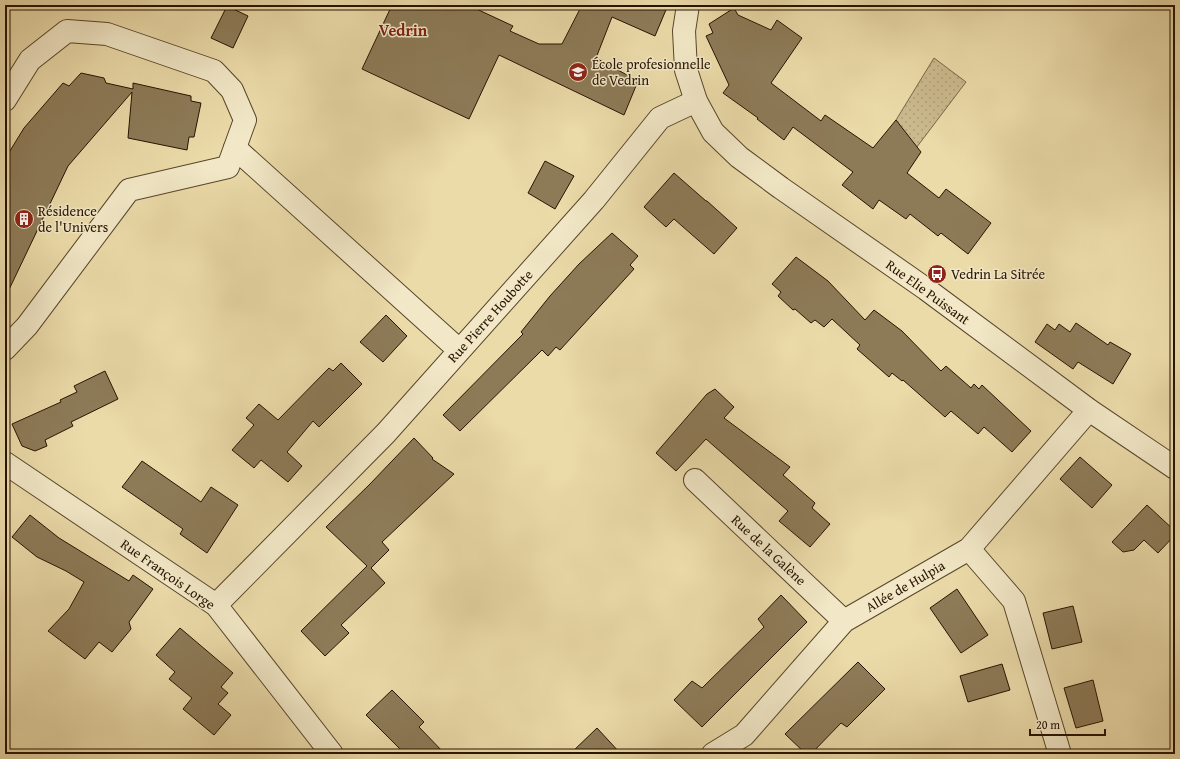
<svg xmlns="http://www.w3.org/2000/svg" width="1180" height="759" viewBox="0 0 1180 759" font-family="'Gentium Book Plus',serif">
	<defs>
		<pattern id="green-dots" width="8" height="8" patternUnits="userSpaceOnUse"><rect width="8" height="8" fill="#cab98c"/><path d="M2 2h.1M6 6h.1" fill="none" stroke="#ae9e77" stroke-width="1.8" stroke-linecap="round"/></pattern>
	</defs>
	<rect width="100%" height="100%" fill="#ebdba9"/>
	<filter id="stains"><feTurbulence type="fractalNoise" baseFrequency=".005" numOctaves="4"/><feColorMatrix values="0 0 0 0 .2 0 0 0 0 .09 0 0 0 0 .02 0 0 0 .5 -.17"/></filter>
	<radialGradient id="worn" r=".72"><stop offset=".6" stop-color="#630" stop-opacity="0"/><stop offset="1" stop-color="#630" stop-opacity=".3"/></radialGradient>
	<path fill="url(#green-dots)" stroke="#786646" d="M934 58 966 82 901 168 896 120Z"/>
	<g fill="#8d7b58" stroke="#271300">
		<path d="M392 5H468L513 26 510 31 539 44H562L582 5H668L655 36 612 17 596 58 638 81 624 115 499 55 469 119 362 69Z"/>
		<path d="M227 6 248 16 233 48 211 38Z"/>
		<path d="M734 8 738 15 771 30 777 20 802 38 771 83 821 121 825 115 873 148 896 120 921 152 907 173 939 198 946 189 991 223 968 254 941 233 938 236 910 214 906 219 879 200 873 209 842 185 853 172 793 127 784 140 757 119 758 118 723 93 729 85 706 36 713 33 709 24Z"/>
		<path d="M81 73 104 78 106 83 133 89V83L191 96V101L201 103 194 137H189L187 150 128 138 132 92 68 166 5 298V159L24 128 63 83 69 86Z"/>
		<path d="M545 161 574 176 555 209 528 193Z"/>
		<path d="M674 173 706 201H707L737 228 714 254 674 219 666 227 644 207Z"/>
		<path d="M612 233 638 256 630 265 634 269 560 350 556 347 548 356 542 350 460 431 443 415 523 334 521 332 550 296 579 264Z"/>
		<path d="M796 257 828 281 865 320 874 310 902 331 941 371 946 366 971 388 974 384 979 389 982 385 1031 431 1012 452 984 427 978 434 951 411 945 417 903 380 902 381 892 373 889 377 857 349 860 345 832 319 824 327 815 320 811 323 795 309 793 310 778 296 781 292 772 284Z"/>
		<path d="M386 315 407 336 383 362 360 342Z"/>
		<path d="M1076 323 1108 345 1110 342 1131 354 1113 384 1078 362 1073 369 1035 342 1047 324 1055 330 1059 324 1070 332Z"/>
		<path d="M341 363 362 384 319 427 313 421 287 452 302 466 288 482 261 460 254 468 232 450 254 425 246 418 259 404 278 420 329 368 333 371Z"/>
		<path d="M105 371 118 399 71 422 73 426 45 440 47 446 35 451 22 446 12 424 61 402 60 400 77 392 74 386Z"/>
		<path d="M715 389 734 407 724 418 790 467 783 475 815 503 812 508 830 524 810 547 779 521 788 511 706 439 676 471 656 453 707 394Z"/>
		<path d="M414 438 433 458 432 459 454 474 382 542 389 550 371 568 385 583 341 625 349 633 325 656 301 631 367 566 326 527 370 484Z"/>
		<path d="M1080 457 1112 485 1092 508 1060 479Z"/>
		<path d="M142 461 201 502 211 487 238 505 207 553 180 534 183 529 122 487Z"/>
		<path d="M1147 505 1175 531V535L1158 553 1144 540 1134 550 1123 552 1112 542Z"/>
		<path d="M30 515 59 538 129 581 133 575 153 589 129 622 131 629 112 652 99 642 85 659 48 631 69 609 84 582 66 571 37 557 12 537Z"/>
		<path d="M957 589 988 635 961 653 930 608Z"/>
		<path d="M781 595 807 622 702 727 674 700 692 681 702 688 764 627 758 619Z"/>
		<path d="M1073 606 1082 642 1052 649 1043 613Z"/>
		<path d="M180 628 233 673 221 687 228 693 218 704 231 715 214 735 183 709 192 698 169 679 175 672 156 655Z"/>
		<path d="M858 662 885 689 847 727 841 723 811 754H806L785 734Z"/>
		<path d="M1002 664 1010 690 968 702 960 676Z"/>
		<path d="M1093 680 1103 721 1076 728 1064 688Z"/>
		<path d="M392 690 424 722 419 727 445 754H405L366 715Z"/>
		<path d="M597 728 621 754H570Z"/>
	</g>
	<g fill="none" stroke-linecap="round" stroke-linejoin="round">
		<defs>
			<g id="minor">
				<path d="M688 5 684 31 686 70 696 101 713 132 739 157 781 188 926 289 1089 410 1175 468"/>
				<path d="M5 100 30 60 67 31 107 34 214 71 232 90 245 120 228 167 129 190 27 326 5 349"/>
				<path d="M235 148 459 350"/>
				<path d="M5 463 216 605 332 754"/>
				<path d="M695 480 844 621"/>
				<path d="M969 549 1014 601 1059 751 1057 754"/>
				<path d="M216 605 386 433 594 200 660 118 696 101"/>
				<path d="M713 754 744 735 844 621 969 549 1089 410"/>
			</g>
		</defs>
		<use href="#minor" stroke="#58452a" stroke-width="24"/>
		<use href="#minor" stroke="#f2e8c7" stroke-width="22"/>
	</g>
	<defs>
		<symbol id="school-disc" viewBox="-11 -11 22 22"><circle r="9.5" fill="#8f2418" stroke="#f2e8c7"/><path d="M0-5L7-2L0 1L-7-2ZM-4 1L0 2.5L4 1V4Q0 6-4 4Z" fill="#fff"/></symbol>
		<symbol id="building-disc" viewBox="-11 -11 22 22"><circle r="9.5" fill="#8f2418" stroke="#f2e8c7"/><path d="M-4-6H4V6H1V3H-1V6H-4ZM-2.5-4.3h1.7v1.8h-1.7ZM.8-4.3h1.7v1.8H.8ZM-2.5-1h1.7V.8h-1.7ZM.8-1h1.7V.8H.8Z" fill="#fff"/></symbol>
		<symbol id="bus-disc" viewBox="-11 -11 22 22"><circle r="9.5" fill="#8f2418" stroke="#f2e8c7"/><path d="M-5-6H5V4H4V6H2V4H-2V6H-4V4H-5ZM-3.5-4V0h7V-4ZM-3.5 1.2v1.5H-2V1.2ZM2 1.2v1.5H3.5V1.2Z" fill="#fff"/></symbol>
	</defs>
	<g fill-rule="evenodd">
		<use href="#school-disc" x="567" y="61" width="22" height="22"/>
		<use href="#building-disc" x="13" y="208" width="22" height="22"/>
		<use href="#bus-disc" x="926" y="263" width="22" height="22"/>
	</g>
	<g text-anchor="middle" stroke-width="3" stroke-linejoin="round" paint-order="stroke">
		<g font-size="14" fill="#271300" stroke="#f2e8c7" text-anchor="start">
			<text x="592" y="69">École profesionnelle<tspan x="592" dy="16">de Vedrin</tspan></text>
			<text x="38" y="216">Résidence<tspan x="38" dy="16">de l'Univers</tspan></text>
			<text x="951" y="279">Vedrin La Sitrée</text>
		</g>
		<g font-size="14" fill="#271300" stroke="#f2e8c7">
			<text transform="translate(928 292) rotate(36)" y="5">Rue Elie Puissant</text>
			<text transform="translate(490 316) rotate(-48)" y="5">Rue Pierre Houbotte</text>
			<text transform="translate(769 550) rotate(43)" y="5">Rue de la Galène</text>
			<text transform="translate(168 574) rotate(35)" y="5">Rue François Lorge</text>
			<text transform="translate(905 586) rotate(-30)" y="5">Allée de Hulpia</text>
		</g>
		<g font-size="16" font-weight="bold" fill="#7a1f14" stroke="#f2e8c7">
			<text x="403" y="36">Vedrin</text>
		</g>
	</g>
	<rect width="1180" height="759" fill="none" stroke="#ebdba9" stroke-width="20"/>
	<rect x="6" y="6" width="1168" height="747" fill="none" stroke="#271300" stroke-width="2"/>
	<rect x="10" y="10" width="1160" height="739" fill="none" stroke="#271300"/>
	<path d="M1030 729v6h75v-6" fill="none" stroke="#271300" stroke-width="2"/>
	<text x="1036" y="729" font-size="12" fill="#271300" stroke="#f2e8c7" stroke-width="3" paint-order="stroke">20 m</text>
	<rect width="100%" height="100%" filter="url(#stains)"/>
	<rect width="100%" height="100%" fill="url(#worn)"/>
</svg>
